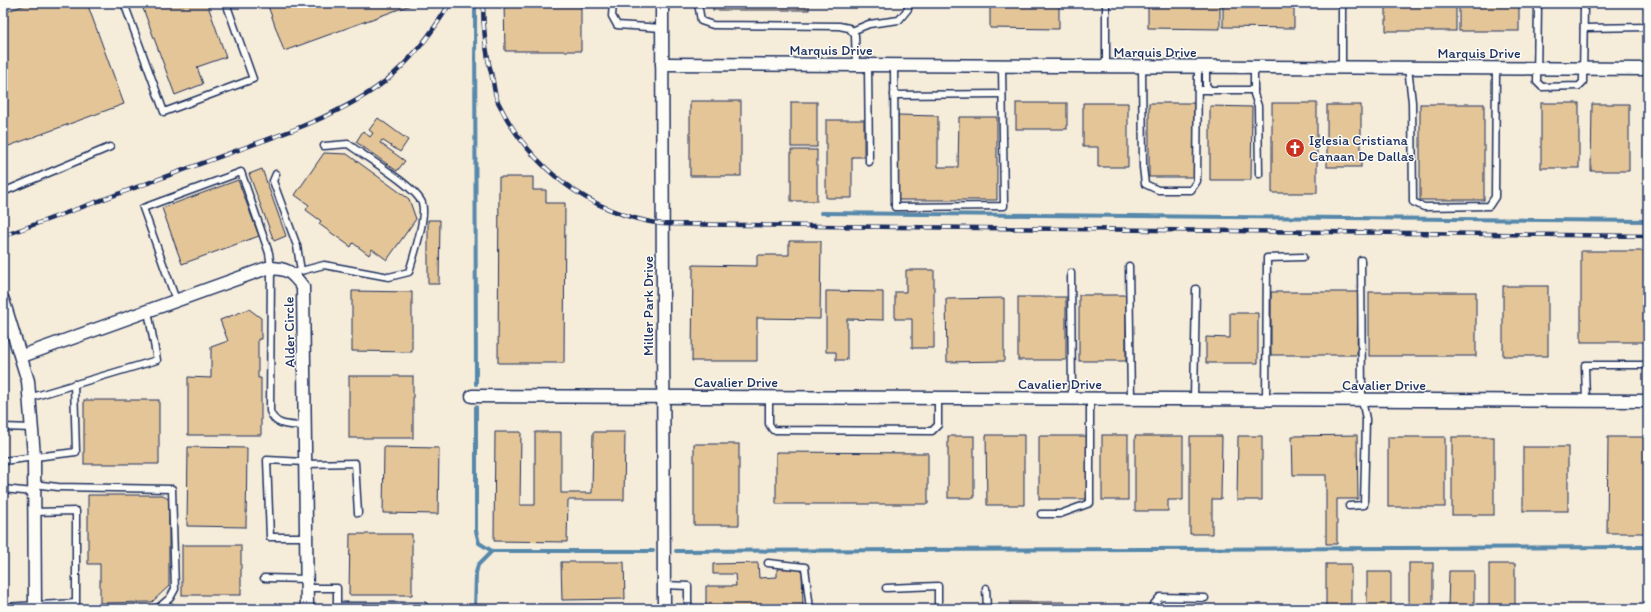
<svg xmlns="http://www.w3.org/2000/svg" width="1651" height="612" viewBox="0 0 1651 612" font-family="Itim,sans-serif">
	<rect width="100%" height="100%" fill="#fdfcf7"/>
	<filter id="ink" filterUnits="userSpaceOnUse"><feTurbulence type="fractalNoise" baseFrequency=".025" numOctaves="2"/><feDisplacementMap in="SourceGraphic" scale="8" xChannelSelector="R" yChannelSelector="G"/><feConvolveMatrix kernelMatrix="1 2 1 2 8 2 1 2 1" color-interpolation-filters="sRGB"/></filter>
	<g filter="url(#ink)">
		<rect fill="#f6ecda" x="3" y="3" width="1645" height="606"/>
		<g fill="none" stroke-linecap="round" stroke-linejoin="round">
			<g stroke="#5688ab" stroke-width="4">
				<path d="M475 3 476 384"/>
				<path d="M821 213 1648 221"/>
				<path d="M476 407V531L479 543 492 551H653"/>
				<path d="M676 551 1648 547"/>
				<path d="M475 609 476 573 478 565 492 551"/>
			</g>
		</g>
		<g fill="#e4c597" stroke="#1b2f5e">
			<path d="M30 3H87L124 104 6 147 3 140V13Z"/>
			<path d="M141 3H207L226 57 197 67 203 84 175 95Z"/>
			<path d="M267 3H416L284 51Z"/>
			<path d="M504 3H581V51H505Z"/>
			<rect x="713" y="3" width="96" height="7"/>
			<path d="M990 3H1059V29L990 28Z"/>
			<path d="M1148 3H1220V29L1148 28Z"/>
			<path d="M1223 3H1294V28L1223 27Z"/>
			<rect x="1386" y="3" width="70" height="28"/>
			<rect x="1459" y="3" width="60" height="28"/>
			<path d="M1593 3H1648V4Z"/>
			<rect x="690" y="101" width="51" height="75"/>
			<rect x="791" y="102" width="26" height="45"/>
			<rect x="1016" y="103" width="51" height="26"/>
			<path d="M1083 103H1128V167H1098V147H1083Z"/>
			<rect x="1149" y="103" width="45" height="74"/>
			<rect x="1272" y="103" width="45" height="90"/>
			<rect x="1541" y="103" width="38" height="65"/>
			<rect x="1420" y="104" width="64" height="96"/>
			<path d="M1592 104H1629V171H1591Z"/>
			<rect x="1327" y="105" width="34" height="62"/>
			<path d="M1210 106 1252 107 1251 180H1210Z"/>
			<path d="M898 115 938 116V167H958L959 117H997V200H898Z"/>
			<path d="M378 118 408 140 400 152 382 140 380 143 405 161 397 171 356 142 363 131 370 137 373 133 369 130Z"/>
			<path d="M826 120H864V157H852V198H826Z"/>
			<rect x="791" y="150" width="26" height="51"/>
			<path d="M324 153 347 154 409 199 416 219 387 260 372 249 369 255 353 243 351 247 319 224 321 221 306 210 309 205 295 195Z"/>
			<path d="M262 169 286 236 274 241 249 174Z"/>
			<path d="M499 177H533V190H546V203H565L564 363H498Z"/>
			<path d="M238 180 259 236 182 264 162 208Z"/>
			<path d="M428 220H440L439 284H428Z"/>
			<path d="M789 241H821L820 319 757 318V361H692L693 265 757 266V255H789Z"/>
			<rect x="1581" y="251" width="67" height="91"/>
			<path d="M906 270H934V348H912V319H895V292H906Z"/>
			<rect x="1503" y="286" width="45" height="70"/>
			<path d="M352 291 412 292V352L352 351Z"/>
			<path d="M826 291 883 292V320L847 319V360H836V352H826Z"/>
			<path d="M1271 292H1358L1357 355H1271Z"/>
			<rect x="1369" y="292" width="107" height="64"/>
			<rect x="1079" y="295" width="47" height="66"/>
			<rect x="1018" y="297" width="48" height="63"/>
			<path d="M1004 298V361L947 362 946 299Z"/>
			<path d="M249 309 261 318V339H258V378H261V435H188V377L211 378V347L228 341 220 320Z"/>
			<path d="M1230 313H1258V363H1206V337L1230 338Z"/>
			<rect x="349" y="376" width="64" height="62"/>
			<rect x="84" y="400" width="75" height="64"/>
			<path d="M495 432H521L520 505H535V432H561V493H592L593 432H625L624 500H568L567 542 494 541Z"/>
			<path d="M986 435H1024V505H987Z"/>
			<rect x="1102" y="435" width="26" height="65"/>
			<path d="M1357 435 1358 499H1337V544H1326V475H1293L1292 436Z"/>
			<rect x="948" y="436" width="26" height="62"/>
			<rect x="1039" y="436" width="48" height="63"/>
			<path d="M1135 436H1183V500H1168V511H1135Z"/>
			<path d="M1190 436H1222L1221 499H1212V534H1190Z"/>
			<path d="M1238 436H1262V500H1237Z"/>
			<rect x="1388" y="437" width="57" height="70"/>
			<rect x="1452" y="437" width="42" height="78"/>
			<path d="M1608 437H1648V533H1607Z"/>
			<rect x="694" y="444" width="45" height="81"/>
			<path d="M188 447 247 448 246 527 187 526Z"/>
			<path d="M384 447 439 448 438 514 383 513Z"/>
			<rect x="1523" y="447" width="45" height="64"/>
			<path d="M776 452 928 453V504H776Z"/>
			<path d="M88 495H163L169 500V586L152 602 100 603V564H88Z"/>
			<path d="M350 534H412V595H349Z"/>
			<rect x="182" y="545" width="59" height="50"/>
			<path d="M561 562H624L625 599 562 600Z"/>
			<path d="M758 563 759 578 777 577V569L802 568 803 609H706V586H736L735 574H713V564Z"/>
			<rect x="1409" y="563" width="24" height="46"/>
			<rect x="1326" y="564" width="25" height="45"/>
			<rect x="1489" y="564" width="26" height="45"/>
			<path d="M1449 571H1474V609H1448Z"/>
			<rect x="1367" y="572" width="24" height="37"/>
			<rect x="1010" y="602" width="55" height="7"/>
			<path d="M264 608V609H201Z"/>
		</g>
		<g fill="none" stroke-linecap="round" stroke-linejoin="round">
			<defs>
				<g id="lane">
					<path d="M124 3 164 112 253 79 226 3"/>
					<path d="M613 3 612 16 617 25 662 28"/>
					<path d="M698 3 701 21 713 25 839 26 849 28 855 35 856 65"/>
					<path d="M1106 3V67"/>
					<path d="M1342 3V68"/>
					<path d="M1538 3 1537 82 1542 87 1579 86 1583 82 1584 3"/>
					<path d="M1584 28 1648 27"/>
					<path d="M852 31 869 24 899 20 908 9V3"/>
					<path d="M868 65 869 162"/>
					<path d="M894 65 895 207 1004 206 1002 66"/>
					<path d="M1142 67 1143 167 1145 184 1158 190H1191L1197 181 1198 67"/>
					<path d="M1206 67V85L1210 90"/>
					<path d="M1254 67V94L1258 106 1259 174"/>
					<path d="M1408 68 1412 102 1413 202 1424 207 1489 206 1495 197 1496 69"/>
					<path d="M1198 90H1254"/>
					<path d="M894 95 1002 94"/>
					<path d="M276 174 273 181 297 246 301 271"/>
					<path d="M3 192 110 147"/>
					<path d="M1129 266 1131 399"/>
					<path d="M293 273 324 265 389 277 409 272C413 258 427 217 422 203 415 186 364 156 348 144L324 146"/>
					<path d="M1071 273 1072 399"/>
					<path d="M176 300 143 208 241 172 269 253 271 268 270 411C275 427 291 425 305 426"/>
					<path d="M769 397V424L773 430 932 431 938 425V398"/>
					<path d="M29 398 157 360 148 311"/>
					<path d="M1194 399 1196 289"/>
					<path d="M1266 400 1267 258 1303 257"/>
					<path d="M1586 401 1585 365H1648"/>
					<path d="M3 427 32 428"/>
					<path d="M3 461 76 452 74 384"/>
					<path d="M305 462 267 460 270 537H306"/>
					<path d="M305 464 355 463 358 513"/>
					<path d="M33 484 58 487 172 489 175 589 170 598 157 609"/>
					<path d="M3 489 34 492"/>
					<path d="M1349 506 1364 505 1366 419 1362 400 1361 260"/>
					<path d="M1041 514H1060L1090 503V399"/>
					<path d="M768 563 805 567 810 609"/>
					<path d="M264 578 307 579"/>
					<path d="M664 585 688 586V609"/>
					<path d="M307 588H337V606H424"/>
					<path d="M886 588 938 586V609"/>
					<path d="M986 588 987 609"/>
					<path d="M3 607 76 603V511L34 512"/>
					<path d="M1150 609 1160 597 1205 598"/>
				</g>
				<g id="street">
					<path d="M662 3 664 609"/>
					<path d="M662 64 1648 69"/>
					<path d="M3 300 28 381 34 456 35 609"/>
					<path d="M22 356 267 268C287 268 291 271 303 287L307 609"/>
					<path d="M472 396 1648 401"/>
				</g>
			</defs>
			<use href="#lane" stroke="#1b2f5e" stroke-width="9"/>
			<use href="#street" stroke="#1b2f5e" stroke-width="15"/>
			<use href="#lane" stroke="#fdfcf7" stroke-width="6"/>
			<use href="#street" stroke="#fdfcf7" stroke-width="12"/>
			<defs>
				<g id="rail">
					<path d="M483 3C483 30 486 55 493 81 494 88 495 96 498 102 530 168 589 213 662 224L1648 236"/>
					<path d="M3 236 293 130C369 100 408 74 450 3"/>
				</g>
			</defs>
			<use href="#rail" stroke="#1b2f5e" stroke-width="4.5"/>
			<use href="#rail" stroke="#fdfcf7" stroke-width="3" stroke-dasharray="9" stroke-linecap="butt"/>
		</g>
	</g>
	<defs>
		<symbol id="church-disc" viewBox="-11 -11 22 22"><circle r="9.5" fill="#c8321e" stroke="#fdfcf7"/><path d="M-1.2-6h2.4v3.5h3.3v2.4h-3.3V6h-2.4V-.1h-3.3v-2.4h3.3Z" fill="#fff"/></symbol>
	</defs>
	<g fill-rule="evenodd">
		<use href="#church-disc" x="1284" y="137" width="22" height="22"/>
	</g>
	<g text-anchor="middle" stroke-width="3" stroke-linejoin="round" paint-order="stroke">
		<g font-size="14" fill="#1b2f5e" stroke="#fdfcf7">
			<text x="831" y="55">Marquis Drive</text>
			<text x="1155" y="57">Marquis Drive</text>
			<text x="1479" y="58">Marquis Drive</text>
			<text transform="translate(648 306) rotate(-90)" y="5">Miller Park Drive</text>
			<text transform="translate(289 332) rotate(-91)" y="5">Alder Circle</text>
			<text x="736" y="387">Cavalier Drive</text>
			<text x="1060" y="389">Cavalier Drive</text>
			<text x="1384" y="390">Cavalier Drive</text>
		</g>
		<g font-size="14" fill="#1b2f5e" stroke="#fdfcf7" text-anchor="start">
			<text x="1309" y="145">Iglesia Cristiana<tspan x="1309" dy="16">Canaan De Dallas</tspan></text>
		</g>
	</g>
	<rect width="1651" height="612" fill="none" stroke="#fdfcf7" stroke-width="16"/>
	<rect x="8" y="8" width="1635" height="596" fill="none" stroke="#1b2f5e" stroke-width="1.5" filter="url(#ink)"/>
</svg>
